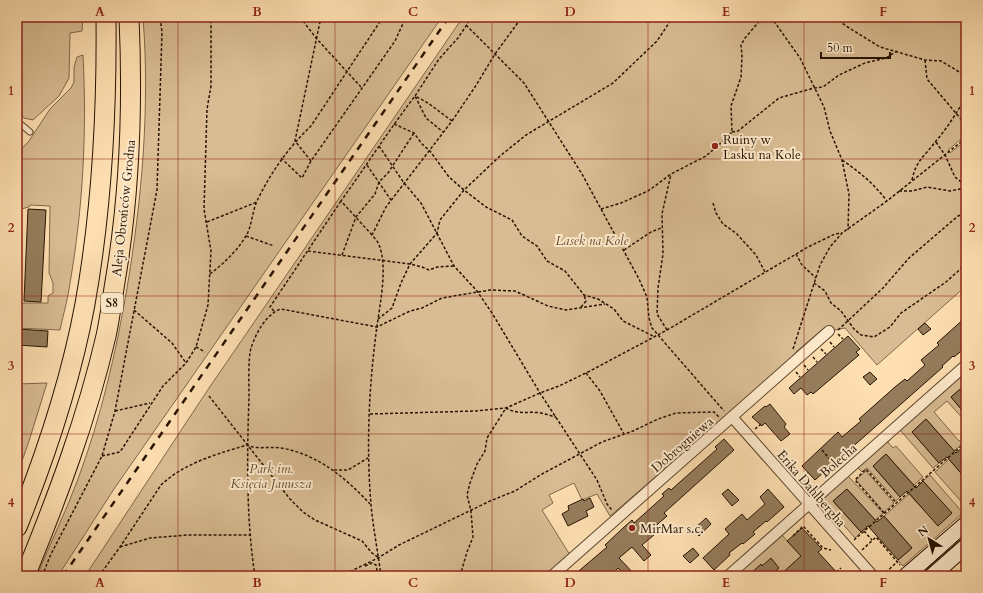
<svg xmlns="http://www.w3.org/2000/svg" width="983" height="593" viewBox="0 0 983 593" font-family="Cardo,serif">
	<rect width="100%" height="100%" fill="#fedfb1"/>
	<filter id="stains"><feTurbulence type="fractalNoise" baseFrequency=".005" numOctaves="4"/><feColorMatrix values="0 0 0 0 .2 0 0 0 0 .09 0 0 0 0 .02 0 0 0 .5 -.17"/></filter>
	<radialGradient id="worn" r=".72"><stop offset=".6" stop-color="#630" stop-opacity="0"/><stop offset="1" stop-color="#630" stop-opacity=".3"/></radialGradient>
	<g fill="#d9bc93" stroke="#80684a">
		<path d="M17 17H83L82 31 70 33 69 78 59 96 33 120 24 118 17 111Z"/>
		<path d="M143 17H442L114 489 58 576H37C50 543 66 512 78 479 101 417 116 353 127 288 142 199 150 107 143 17Z"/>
		<path d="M463 17H966V135L948 150 950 153 966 140 965 150 966 152V286L877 365 845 328 835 330 830 327 824 328 797 351 786 364 610 516 597 494 582 500 574 483 549 495 553 503 542 510 570 555 546 576H384L383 571 378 576H85L207 391Z"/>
		<path d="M83 55C87 131 83 208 70 283 68 299 63 315 60 330L17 328V303H48V296L53 293V283L49 273 50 206 30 205 29 207 17 210V154L29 141 50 109 71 88 74 82V67L77 57Z"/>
		<path d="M964 374 966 376V386L965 385 951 397 966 415V422L947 401 934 412 959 441 964 437 966 440 954 451 926 419 912 432 939 463 933 468 900 430Z"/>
		<path d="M47 383 29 441 17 475V384Z"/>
		<path d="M887 441 893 448 896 446 923 477 914 485 886 454 873 466 900 497 896 501 867 468 862 472 857 467Z"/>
		<path d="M949 459 966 479V507L935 472Z"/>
		<path d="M866 471 894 503 884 512 856 480Z"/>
		<path d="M930 475 963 513 903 566 898 560 912 548 884 516 909 494 938 525 951 513 923 481Z"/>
		<path d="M848 476 883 513 875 520 847 489 833 501 861 532 855 538 821 499Z"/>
		<path d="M782 535 807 563 791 576H735Z"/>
	</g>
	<g fill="#967d5c" stroke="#261300">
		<path d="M28 209 46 210 41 302 24 301Z"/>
		<path d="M966 317V347L954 357 953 356 942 366 943 367 815 480 802 466 838 432 842 437 861 421 859 419 895 387 905 379 907 381 925 365 921 360 939 345 937 343Z"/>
		<path d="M925 323 931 329 923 335 918 329Z"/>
		<path d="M17 329 48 331 47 347 17 345Z"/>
		<path d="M848 336 860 349 856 352 859 355 813 394 811 392 807 395 801 388 794 394 789 388Z"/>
		<path d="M870 372 877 379 870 385 863 377Z"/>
		<path d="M966 384V415L951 397Z"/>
		<path d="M770 404 786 424 784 427 790 434 781 441 765 423 762 426 752 417 765 406 766 407Z"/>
		<path d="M926 419 956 453 963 447 966 451V479L947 457 939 463 912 432Z"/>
		<path d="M724 439 734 450 664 513 667 516 650 531 654 535 642 545 651 555 644 561 632 547 619 558 636 576H625L618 568 610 576H573L607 547 605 545 623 528 632 520 634 523 664 496 662 494 669 488 671 490 717 449 715 447Z"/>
		<path d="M886 454 916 488 923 481 952 513 938 526 907 491 900 497 873 466Z"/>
		<path d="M728 489 739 500 732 506 722 494Z"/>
		<path d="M768 489 784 507 767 522 766 521 753 532 755 534 743 544 742 543 729 553 730 555 714 570 703 558 729 534 725 529 742 514 747 520 765 504 760 497Z"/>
		<path d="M847 489 877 522 884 516 912 548 898 560 868 526 861 532 833 501Z"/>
		<path d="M590 498 594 507 586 511 588 516 568 526 562 514 569 510 568 506 583 499 584 501Z"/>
		<path d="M706 518 711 524 699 536 693 530Z"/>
		<path d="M802 528 822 549 818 552 840 576H779L801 556 787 541Z"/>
		<path d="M693 548 699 555 690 563 683 556Z"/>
		<path d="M771 558 779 568 769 576H748L761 564 762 566Z"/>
	</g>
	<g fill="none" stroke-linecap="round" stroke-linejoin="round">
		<defs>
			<path id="lane" d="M17 121 30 132"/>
			<g id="street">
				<path d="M732 417 873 576"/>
				<path d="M552 576 829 331"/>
				<path d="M728 576 966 365"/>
			</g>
			<g id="secondary">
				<path d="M906 576 966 524"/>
				<path d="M932 576 966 546"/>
			</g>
			<g id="highway">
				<path d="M17 527C46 455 71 380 85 304 102 209 107 113 106 17"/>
				<path d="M25 576C57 498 87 418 106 336 110 318 112 300 115 282 130 194 133 106 129 17"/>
			</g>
		</defs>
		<use href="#lane" stroke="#5c462c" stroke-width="7"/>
		<use href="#street" stroke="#5c462c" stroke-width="12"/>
		<use href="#secondary" stroke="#261300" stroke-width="17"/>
		<use href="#highway" stroke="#261300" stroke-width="21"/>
		<g stroke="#261300" stroke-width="1.5" stroke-dasharray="3 2" stroke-linecap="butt">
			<path d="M300 17 316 38 361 87"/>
			<path d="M771 17 800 58 824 107 830 131 842 160 849 194 848 230"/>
			<path d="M835 17 846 26 880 47 925 60 941 61 966 76"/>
			<path d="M466 25 524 83 582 174 639 279 647 297 649 318 652 328 724 411"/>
			<path d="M925 60 927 79 966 125"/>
			<path d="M452 121 428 103 415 96 439 59 458 38 472 17"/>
			<path d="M394 124 414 133 422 144 430 151 449 177 464 190 486 207 512 220 522 236 537 246 547 261 565 271 584 295 598 299 614 309 623 321 655 337"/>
			<path d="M732 132 738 131 779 98 814 88 823 87 839 75 865 63 886 58 897 51"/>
			<path d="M936 142 945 155 955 177 966 186"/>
			<path d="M379 146 404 183 421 203 454 266 477 291 492 313 540 393 597 480 607 504 612 510"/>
			<path d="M281 158 302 178 311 161 395 41 406 17"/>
			<path d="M842 160C861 173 873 183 887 201"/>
			<path d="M311 161 295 141 321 17"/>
			<path d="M367 165 391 200"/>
			<path d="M912 180C916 160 925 156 936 141 948 127 957 112 966 97"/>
			<path d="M899 191H912L927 187 950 191 960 189H966"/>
			<path d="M713 203 716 213 723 224 736 233 756 255 765 272"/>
			<path d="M601 209 621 203 648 191 671 174 706 156 722 142 732 132 731 106 741 77 742 56 741 45 745 38 763 17"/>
			<path d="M207 222 257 202"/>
			<path d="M372 235 341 201C366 166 389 130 415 96L426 118 443 132"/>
			<path d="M246 236 274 246"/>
			<path d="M624 250 651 232 661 228"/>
			<path d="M308 251 410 264 422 267 429 270 437 267 454 266"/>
			<path d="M796 254 802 265 816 278"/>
			<path d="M342 255 356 217 375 194 379 182 388 173 414 133"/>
			<path d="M210 274C223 264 237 251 246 236 252 226 252 212 257 201 271 172 288 148 311 126L383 17"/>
			<path d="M814 283 825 291 831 303 841 311 854 329 861 335 874 337 890 327 901 313 946 282 966 264"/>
			<path d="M581 307 586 301 584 295"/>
			<path d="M134 310 172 343 186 363"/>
			<path d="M274 311 270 307 341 201"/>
			<path d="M378 319 392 308 401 283 410 264 437 233 440 220 464 190 500 156 526 135 613 83 657 41 673 17"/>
			<path d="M667 330 657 314 658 288 663 254 662 214 671 174"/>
			<path d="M838 330 883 288 909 258 958 216 966 213"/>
			<path d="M838 334 843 339"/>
			<path d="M830 342 834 347"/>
			<path d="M196 347 205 352"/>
			<path d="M793 349 820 265 830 247 842 233 887 201 966 138"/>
			<path d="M821 349 826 354"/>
			<path d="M813 357 817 362"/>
			<path d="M804 365 808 370"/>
			<path d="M796 372 800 377"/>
			<path d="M586 373 600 391 624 434"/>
			<path d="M209 396 290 499 303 512 315 520 362 541 372 553 378 557"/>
			<path d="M115 411 150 403"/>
			<path d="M370 414 476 411 506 408 540 393 559 386 590 371 667 330 808 247 835 234 842 233"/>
			<path d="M755 429 761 424"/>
			<path d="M965 436 966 437"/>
			<path d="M822 450 837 468"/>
			<path d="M102 456 120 452 163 386 186 363 196 347 208 305 211 251 204 209 207 109 211 86V17"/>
			<path d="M334 470H348L368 458"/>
			<path d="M799 479 808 473"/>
			<path d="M962 506 966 502"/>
			<path d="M884 513 855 480 866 469 896 503"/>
			<path d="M864 531 872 540"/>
			<path d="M793 536 803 526 823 548 831 550"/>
			<path d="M854 540 966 442"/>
			<path d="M120 547 150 538 188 535H251"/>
			<path d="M862 550 876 537 900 565"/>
			<path d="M365 566 372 563 376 565 378 576"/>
			<path d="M882 571 888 576"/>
			<path d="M836 572 841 568"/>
			<path d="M964 573 966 571"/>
			<path d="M42 576 51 554 102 456 115 411 157 190 162 32 160 17"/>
			<path d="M99 576 120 547 161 485C184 463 217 454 247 445 257 450 270 446 281 448 317 454 345 477 370 504"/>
			<path d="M255 576C246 519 247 455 249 397 249 384 248 359 251 348 256 333 266 314 281 309L377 327 410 311 422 308 442 298 490 290 515 291 548 306 566 310 605 304"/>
			<path d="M341 576 378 558 399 545 490 501 515 491 542 474 602 442 633 431 658 419 676 413 714 412 719 417"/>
			<path d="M381 576C378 552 373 528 371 504 366 446 369 384 377 326 380 304 388 266 379 245 378 241 374 238 372 235L386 207 452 121 475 87 495 54 522 17"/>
			<path d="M460 576 467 552 473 537 471 511 467 495 470 483 477 464 485 451 487 438 506 408C517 415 528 411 541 413 546 414 551 416 556 417"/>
			<path d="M882 576 897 562"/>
		</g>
		<use href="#lane" stroke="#feeacc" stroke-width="5"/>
		<use href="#street" stroke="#feeacc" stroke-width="10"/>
		<use href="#secondary" stroke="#feeacc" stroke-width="15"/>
		<use href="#highway" stroke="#fedfb1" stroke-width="19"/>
		<path stroke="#261300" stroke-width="1" d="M918 576 966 533"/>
		<path stroke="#261300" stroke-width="2.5" stroke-dasharray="7 7" stroke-linecap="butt" d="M63 576 449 17"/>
	</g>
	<path fill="none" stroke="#8f2418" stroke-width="1" stroke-opacity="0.55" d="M178 17V576M335 17V576M492 17V576M648 17V576M804 17V576M17 159H966M17 296H966M17 434H966"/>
	<g fill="#8f2418" stroke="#feeacc" stroke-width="1.5">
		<circle cx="715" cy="146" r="4"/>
		<circle cx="632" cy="528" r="4"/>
	</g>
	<g text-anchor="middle" stroke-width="4" stroke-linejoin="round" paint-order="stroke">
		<rect fill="#feeacc" stroke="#67543d" stroke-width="1" x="101" y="293" width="22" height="20" rx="3"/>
		<g font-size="12" font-weight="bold" fill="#261300">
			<text x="112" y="307">S8</text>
		</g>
		<g font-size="13" fill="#261300" stroke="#feeacc" text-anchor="start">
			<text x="723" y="144">Ruiny w<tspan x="723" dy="15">Lasku na Kole</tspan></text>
			<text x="640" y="533">MirMar s.c.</text>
		</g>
		<g font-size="13" fill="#261300" stroke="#feeacc">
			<text transform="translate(123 208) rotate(-84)" y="5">Aleja Obrońców Grodna</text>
			<text transform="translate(682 444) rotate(-41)" y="5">Dobrogniewa</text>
			<text transform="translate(838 460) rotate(-41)" y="5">Bolecha</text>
			<text transform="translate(812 488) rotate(49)" y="5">Erika Dahlbergha</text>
		</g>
		<g font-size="13" font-style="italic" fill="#654e33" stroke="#feeacc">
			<text x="592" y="245">Lasek na Kole</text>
			<text x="271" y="473">Park im.<tspan x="271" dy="15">Księcia Janusza</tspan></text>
		</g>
	</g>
	<rect width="983" height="593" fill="none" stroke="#fedfb1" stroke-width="44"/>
	<g transform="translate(929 539) rotate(323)" stroke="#feeacc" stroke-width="3" paint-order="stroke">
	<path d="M0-3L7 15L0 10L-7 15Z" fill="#261300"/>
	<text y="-6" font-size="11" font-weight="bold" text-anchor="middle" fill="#261300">N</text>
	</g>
	<path d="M821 52v6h69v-6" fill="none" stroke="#261300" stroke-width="2"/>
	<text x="827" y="52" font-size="12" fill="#261300" stroke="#feeacc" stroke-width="3" paint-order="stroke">50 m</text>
	<rect x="22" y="22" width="939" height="549" fill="none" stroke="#8f2418" stroke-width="1.5"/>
	<g font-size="13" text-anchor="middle" font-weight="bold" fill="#8f2418">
		<text x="100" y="16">A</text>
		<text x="257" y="16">B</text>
		<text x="413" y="16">C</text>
		<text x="570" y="16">D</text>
		<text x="726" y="16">E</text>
		<text x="883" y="16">F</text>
		<text x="11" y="95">1</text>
		<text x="972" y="95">1</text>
		<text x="11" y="232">2</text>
		<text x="972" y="232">2</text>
		<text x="11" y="370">3</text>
		<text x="972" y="370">3</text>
		<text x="11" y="507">4</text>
		<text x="972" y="507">4</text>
		<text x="100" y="587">A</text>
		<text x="257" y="587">B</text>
		<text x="413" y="587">C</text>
		<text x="570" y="587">D</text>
		<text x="726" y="587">E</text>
		<text x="883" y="587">F</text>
	</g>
	<rect width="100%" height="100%" filter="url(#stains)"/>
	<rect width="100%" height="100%" fill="url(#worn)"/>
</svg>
